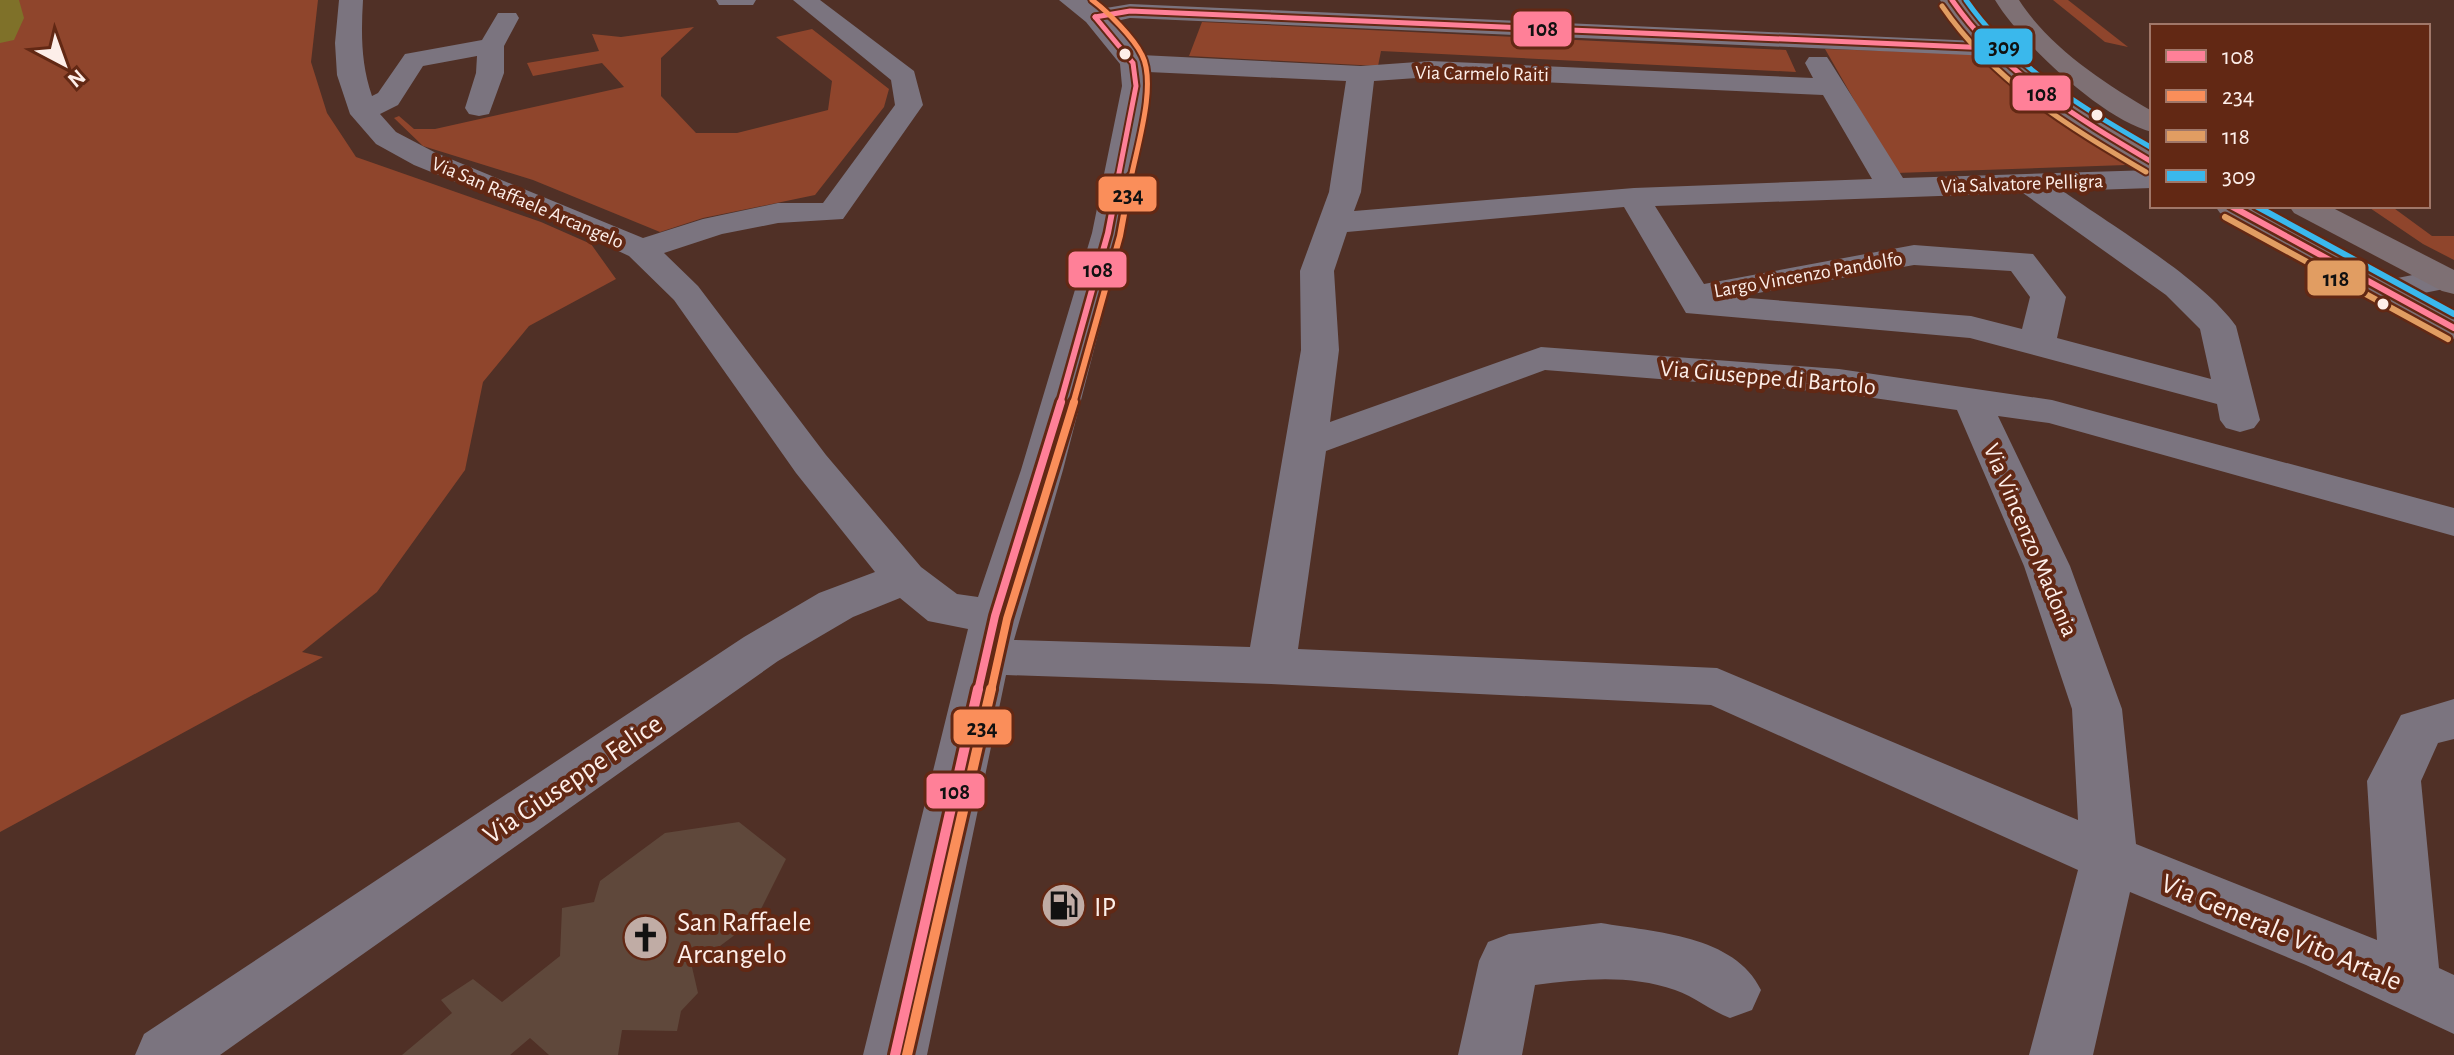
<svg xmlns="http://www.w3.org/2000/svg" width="2454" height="1055" viewBox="0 0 2454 1055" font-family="'Alegreya Sans',sans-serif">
	<rect width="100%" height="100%" fill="#503026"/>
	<g fill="#8f452c">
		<path d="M0 0H318L311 62 327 113 356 157 541 222 591 244 616 279 529 326 483 382 465 470 377 592 302 652 323 657 0 832Z"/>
		<path d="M2053 0H2068L2128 47 2105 42Z"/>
		<path d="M1202 22 1786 50 1796 72 1381 51 1378 66 1189 56Z"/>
		<path d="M694 27 661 58V96L696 133H737L828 110 832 81 776 37 812 29 889 89 884 107 815 195 703 218 660 232 533 180 423 146 394 118 399 116 414 129H435L624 87 602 63 533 76 527 63 599 51 592 34 621 37Z"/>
		<path d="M1825 49 1976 54C2020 100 2074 129 2126 165L1896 173Z"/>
		<path d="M2367 206H2391L2432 236H2454V260L2423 244Z"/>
	</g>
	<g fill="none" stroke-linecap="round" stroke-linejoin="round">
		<path fill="#7f7129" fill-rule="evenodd" d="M0 0H19L24 18 14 40 0 43Z"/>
	</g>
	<path fill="#5f483b" d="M739 822 786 859 756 919 692 967 698 993 681 1011 677 1031 622 1030 618 1055H549L530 1038 510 1055H402L452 1013 441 1000 473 979 502 1002 560 956 562 908 594 902 600 881 665 833Z"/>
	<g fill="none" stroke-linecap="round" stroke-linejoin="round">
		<g fill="#7b747f" fill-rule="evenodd">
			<path d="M339 0H363C361 34 361 64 372 96L378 93 405 54 482 40 498 13H516L519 18 504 46V73L489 114 479 116 469 114 465 108 476 73 477 56 423 66 398 105 380 114 396 132 436 153 643 238 703 219 778 203H823L895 105 891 80 793 0H820L914 71 923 105 843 219 778 223 722 234 664 253 698 286 826 455 921 567 957 594 978 597 1021 470 1092 233 1122 86 1120 64 1086 22 1059 0H1087L1100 9 1130 4 2000 42 2004 48 2000 54 1991 56 1130 18 1112 22 1141 55 1361 66 1431 61 1813 78 1805 63 1809 57H1827L1831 63 1903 178 2152 170V188L2063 191C2112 226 2203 279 2236 326L2260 420 2254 428 2240 432 2226 428 2220 420 2217 404 1970 338 1686 313 1624 207 1347 232 1334 271 1339 350 1330 422 1541 347 1839 369 2052 400 2454 508V536L2049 423 1998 416 2070 566 2122 709 2136 844 2377 940 2367 781 2401 715 2454 699V739L2438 743 2421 781 2439 968 2454 975V1034L2306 965 2130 892 2093 1055H2029L2078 870 1711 705 1271 684 1006 675 927 1055H863L968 629 928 621 900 598 853 617 778 661 220 1055H135L144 1034 744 637 819 593 875 572 796 473 674 300 629 256 567 227 414 165 376 144 350 114 337 75 335 43ZM1148 72 1346 81 1329 192 1300 271 1301 350 1250 647 1014 640 1063 470 1124 233 1150 86ZM1431 77 1823 95 1872 179 1634 188 1354 211 1361 192 1374 81ZM2023 193 2166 295 2200 329 2211 379 2057 338 2066 297 2033 254 1914 245 1704 284 1655 206ZM1914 265 2011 271 2030 297 2022 329 1971 316 1736 297ZM1545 370 1839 393 1957 410 2024 566 2072 709 2078 820 1717 668 1298 649 1326 451Z"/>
			<path d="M716 0H756L753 5H719Z"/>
			<path d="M2443 269 2454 271V287L2384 301 2372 297 2366 290 2372 283Z"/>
			<path d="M1601 923C1654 932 1735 935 1761 990L1752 1010 1730 1018C1711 1011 1694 996 1675 990 1629 974 1582 979 1535 985L1522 1055H1458L1479 961 1488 942 1509 934Z"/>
		</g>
		<g fill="#7e7074" fill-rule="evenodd">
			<path d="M1940 0H1964C2006 68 2085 110 2152 149V171C2132 166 2115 153 2098 142 2038 104 1976 63 1940 0Z"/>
			<path d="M1995 0H2019C2049 47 2104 83 2152 111V132C2102 119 2021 43 1995 0Z"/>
			<path d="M2215 206H2255L2454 313V339L2441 336 2220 213Z"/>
			<path d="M2289 206H2329L2454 270V294L2442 291 2294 213Z"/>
		</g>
		<defs>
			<g id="bus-1-far3">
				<path d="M1952 0C2003 74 2076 117 2152 162"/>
				<path d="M1095 17 1130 11 1991 48"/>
				<path d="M1095 17 1133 63 1136 86 1118 178"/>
			</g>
			<g id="bus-1-far2">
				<path d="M2231 206 2454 328"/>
				<path d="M1060 404 1108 233 1119 176"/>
			</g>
			<path id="bus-1-far1" d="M978 691 995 616 1061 402"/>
			<path id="bus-1" d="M895 1055 978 689"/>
			<path id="bus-2-far3" d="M1092 0C1107 11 1134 38 1142 55 1157 84 1137 147 1131 178"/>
			<path id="bus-2-far2" d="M1073 404 1120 236 1131 176"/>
			<path id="bus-2-far1" d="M991 691 1007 619 1074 402"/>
			<path id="bus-2" d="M907 1055 991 689"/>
			<path id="bus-3-far1" d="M1942 6C1994 82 2068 126 2146 172"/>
			<path id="bus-3" d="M2225 217 2448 339"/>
			<path id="bus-4-far1" d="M1966 0C2013 68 2082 107 2152 148"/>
			<path id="bus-4" d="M2256 206 2454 314"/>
		</defs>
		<use href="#bus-1-far3" stroke="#622814" stroke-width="9"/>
		<use href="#bus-1-far2" stroke="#622814" stroke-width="11"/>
		<use href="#bus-1-far1" stroke="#622814" stroke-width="14"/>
		<use href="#bus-1" stroke="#622814" stroke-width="16"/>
		<use href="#bus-2-far3" stroke="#622814" stroke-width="9"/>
		<use href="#bus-2-far2" stroke="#622814" stroke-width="11"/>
		<use href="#bus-2-far1" stroke="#622814" stroke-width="14"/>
		<use href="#bus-2" stroke="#622814" stroke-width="16"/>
		<use href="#bus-3-far1" stroke="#622814" stroke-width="9"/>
		<use href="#bus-3" stroke="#622814" stroke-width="11"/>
		<use href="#bus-4-far1" stroke="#622814" stroke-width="9"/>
		<use href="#bus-4" stroke="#622814" stroke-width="11"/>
		<use href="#bus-1-far3" stroke="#ff8098" stroke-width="5"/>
		<use href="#bus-1-far2" stroke="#ff8098" stroke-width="6"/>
		<use href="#bus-1-far1" stroke="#ff8098" stroke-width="8"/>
		<use href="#bus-1" stroke="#ff8098" stroke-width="10"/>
		<use href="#bus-2-far3" stroke="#fa8e5a" stroke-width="5"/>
		<use href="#bus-2-far2" stroke="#fa8e5a" stroke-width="6"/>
		<use href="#bus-2-far1" stroke="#fa8e5a" stroke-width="8"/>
		<use href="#bus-2" stroke="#fa8e5a" stroke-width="10"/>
		<use href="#bus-3-far1" stroke="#e19d62" stroke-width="5"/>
		<use href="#bus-3" stroke="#e19d62" stroke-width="6"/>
		<use href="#bus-4-far1" stroke="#3ab8ec" stroke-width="5"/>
		<use href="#bus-4" stroke="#3ab8ec" stroke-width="6"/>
	</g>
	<defs>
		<symbol id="fuel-disc" viewBox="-11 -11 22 22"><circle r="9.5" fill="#c0aca5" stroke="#622814"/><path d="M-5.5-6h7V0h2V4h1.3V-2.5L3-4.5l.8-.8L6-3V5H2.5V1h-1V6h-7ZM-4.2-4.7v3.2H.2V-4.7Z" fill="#111"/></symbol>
		<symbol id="church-disc" viewBox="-11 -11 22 22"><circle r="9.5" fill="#c0aca5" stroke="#622814"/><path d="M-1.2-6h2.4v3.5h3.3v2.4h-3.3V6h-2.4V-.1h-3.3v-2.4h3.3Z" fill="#111"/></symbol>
	</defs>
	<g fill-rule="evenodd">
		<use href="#fuel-disc" x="1038" y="880" width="51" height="51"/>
		<use href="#church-disc" x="620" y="912" width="51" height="51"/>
	</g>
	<g fill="#fdeee9" stroke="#622814" stroke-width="3">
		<circle cx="1125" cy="54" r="7"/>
		<circle cx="2097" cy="115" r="7"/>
		<circle cx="2383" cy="304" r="7"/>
	</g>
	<g text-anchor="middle" stroke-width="8" stroke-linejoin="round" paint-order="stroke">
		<g font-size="20" fill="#fdeee9" stroke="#622814">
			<text transform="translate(1482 73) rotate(1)" y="7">Via Carmelo Raiti</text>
			<text transform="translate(2022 183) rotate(-2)" y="7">Via Salvatore Pelligra</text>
			<text transform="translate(528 202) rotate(23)" y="7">Via San Raffaele Arcangelo</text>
			<text transform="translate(1808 274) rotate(-10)" y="7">Largo Vincenzo Pandolfo</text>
		</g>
		<g font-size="24" fill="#fdeee9" stroke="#622814">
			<text transform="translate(1768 377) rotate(5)" y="8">Via Giuseppe di Bartolo</text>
			<text transform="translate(2031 540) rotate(67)" y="8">Via Vincenzo Madonia</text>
		</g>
		<g font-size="28" fill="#fdeee9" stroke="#622814">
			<text transform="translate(572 778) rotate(-34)" y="10">Via Giuseppe Felice</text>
			<text transform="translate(2282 931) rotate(23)" y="10">Via Generale Vito Artale</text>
		</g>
		<g font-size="28" fill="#fdeee9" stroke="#622814" text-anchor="start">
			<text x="1094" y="916">IP</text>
			<text x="677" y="931">San Raffaele<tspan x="677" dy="32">Arcangelo</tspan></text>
		</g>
	</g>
	<g stroke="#622814" stroke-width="3">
		<rect x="1512" y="10" width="61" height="38" rx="8" fill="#ff8098"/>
		<rect x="1973" y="27" width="61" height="39" rx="8" fill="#3ab8ec"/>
		<rect x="2011" y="74" width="61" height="38" rx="8" fill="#ff8098"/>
		<rect x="1097" y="175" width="61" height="38" rx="8" fill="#fa8e5a"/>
		<rect x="1067" y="250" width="61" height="39" rx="8" fill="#ff8098"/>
		<rect x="2306" y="259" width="61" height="38" rx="8" fill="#e19d62"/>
		<rect x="952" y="708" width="61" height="38" rx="8" fill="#fa8e5a"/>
		<rect x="925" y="772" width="61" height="38" rx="8" fill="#ff8098"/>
	</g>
	<g font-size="22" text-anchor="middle" font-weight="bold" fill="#111">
		<text x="1543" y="36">108</text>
		<text x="2004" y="54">309</text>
		<text x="2042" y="101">108</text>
		<text x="1128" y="202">234</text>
		<text x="1098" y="277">108</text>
		<text x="2336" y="286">118</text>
		<text x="982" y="735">234</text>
		<text x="955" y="799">108</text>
	</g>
	<rect x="2150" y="24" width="280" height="184" fill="#622814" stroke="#a07769" stroke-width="2"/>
	<rect x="2166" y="50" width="40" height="12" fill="#ff8098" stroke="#a07769" stroke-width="2"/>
	<text x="2222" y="64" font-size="24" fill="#fdeee9">108</text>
	<rect x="2166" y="90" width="40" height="12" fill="#fa8e5a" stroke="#a07769" stroke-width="2"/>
	<text x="2222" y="104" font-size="24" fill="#fdeee9">234</text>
	<rect x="2166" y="130" width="40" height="12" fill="#e19d62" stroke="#a07769" stroke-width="2"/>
	<text x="2222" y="144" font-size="24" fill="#fdeee9">118</text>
	<rect x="2166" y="170" width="40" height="12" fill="#3ab8ec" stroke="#a07769" stroke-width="2"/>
	<text x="2222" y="184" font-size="24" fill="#fdeee9">309</text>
	<g transform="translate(64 64) rotate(139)" stroke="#622814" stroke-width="6" paint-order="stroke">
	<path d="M0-6L14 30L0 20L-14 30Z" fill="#fdeee9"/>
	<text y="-12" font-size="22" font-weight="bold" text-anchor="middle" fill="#fdeee9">N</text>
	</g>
</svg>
